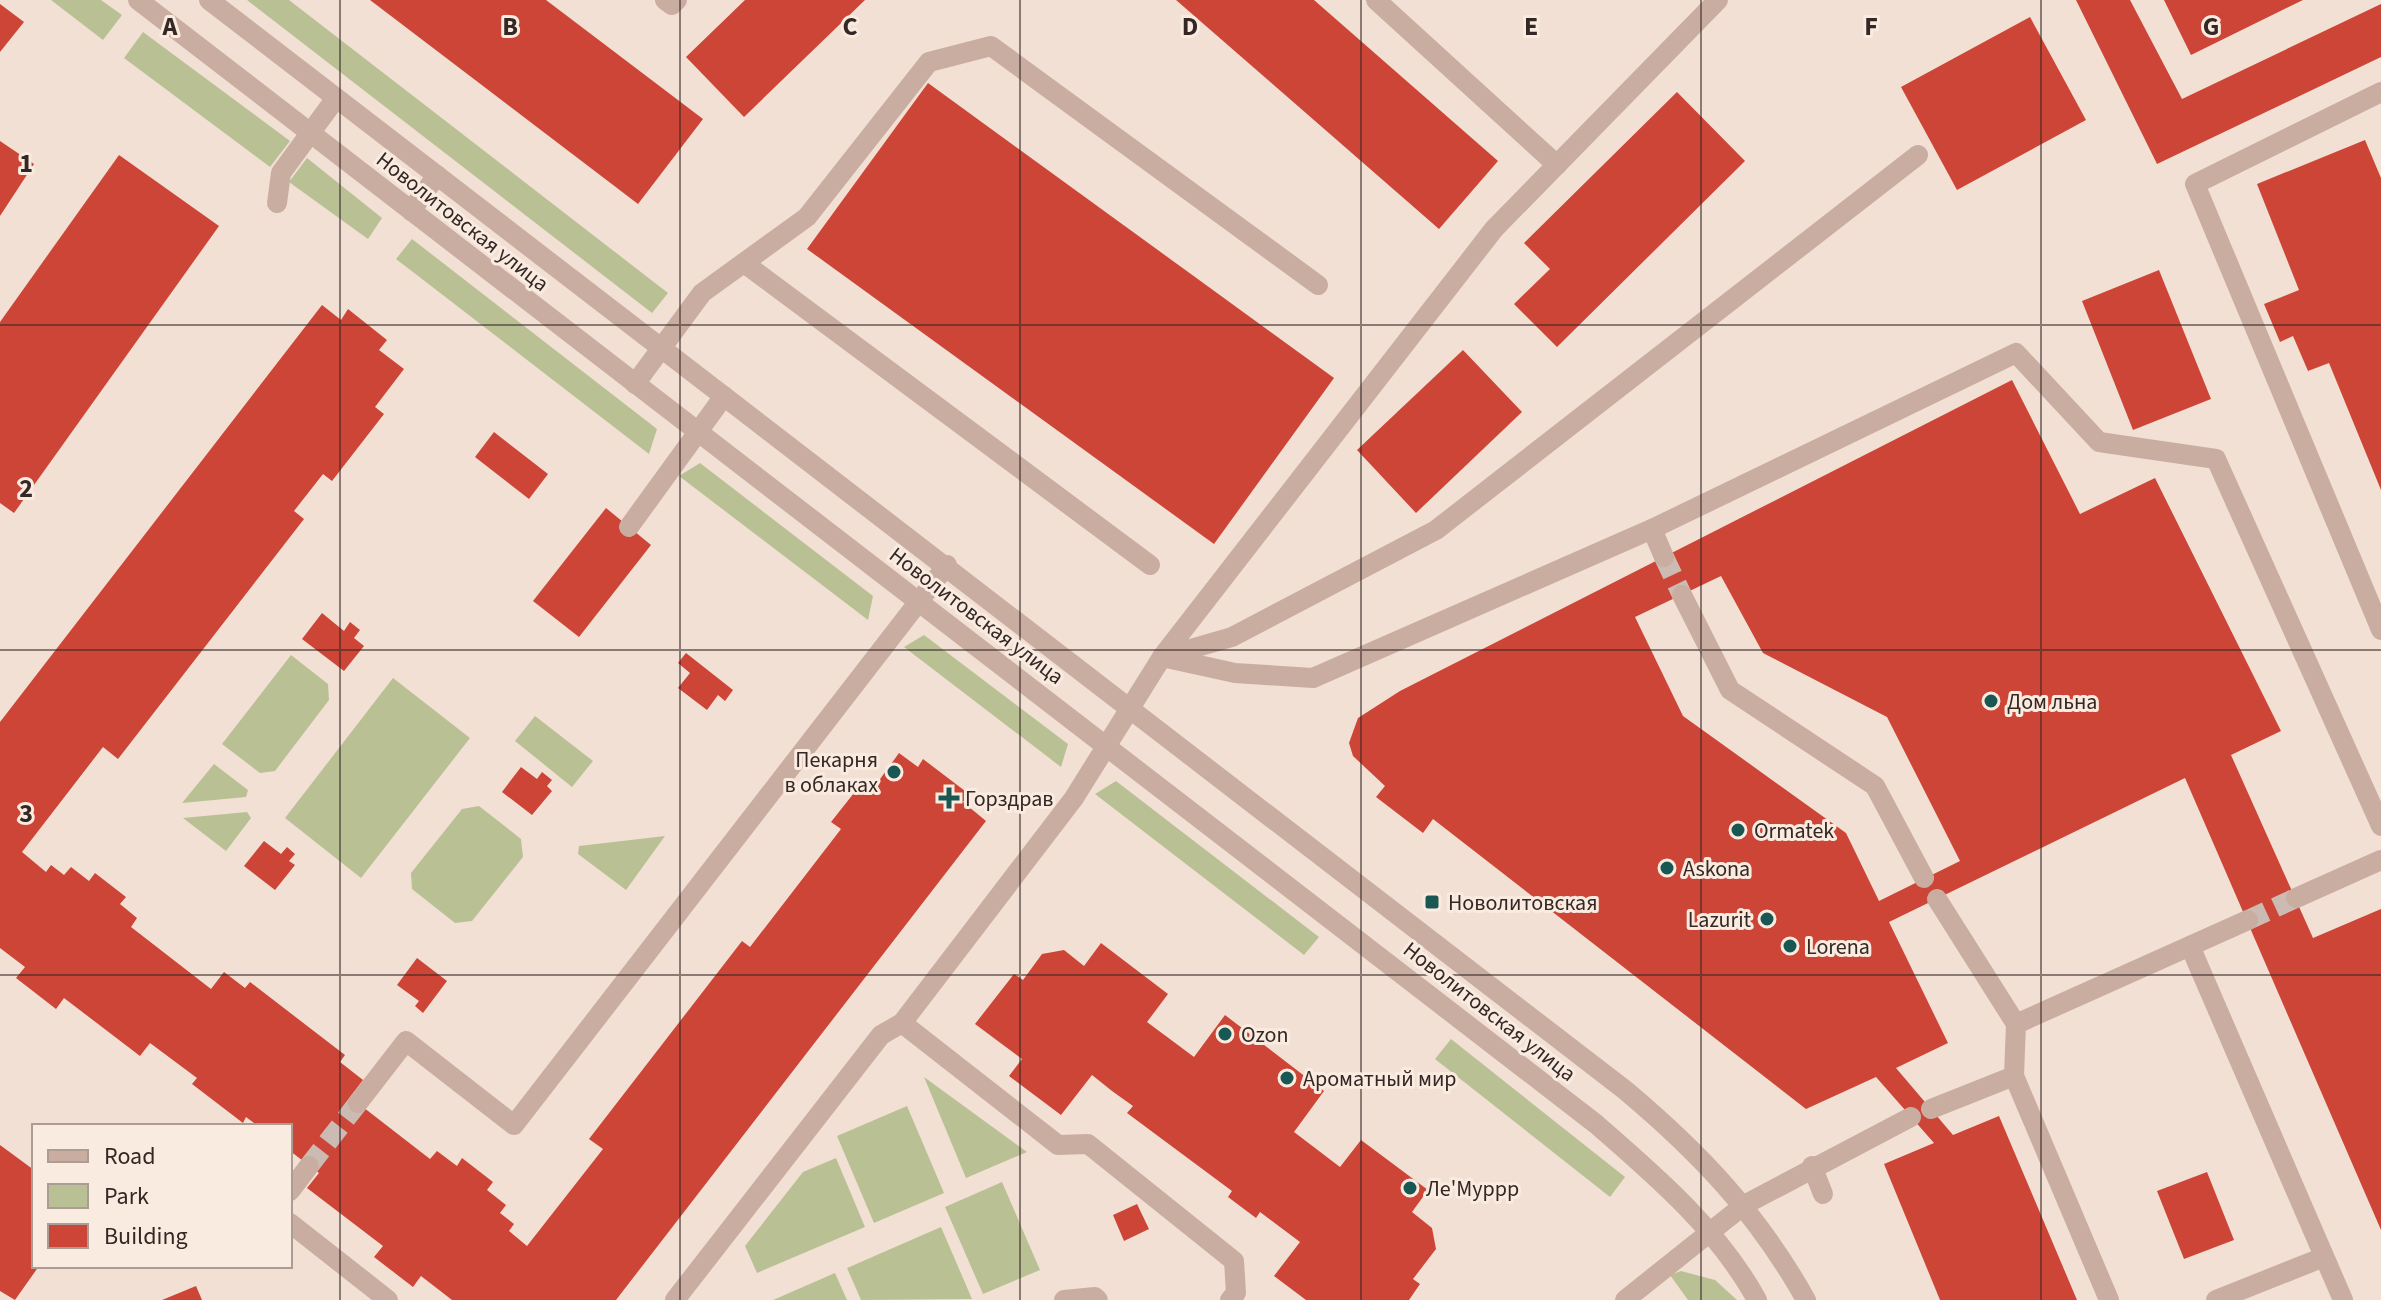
<svg xmlns="http://www.w3.org/2000/svg" width="2381" height="1300" viewBox="0 0 2381 1300" font-family="'Source Sans 3',sans-serif">
	<rect width="100%" height="100%" fill="#f2e0d5"/>
	<g fill="#b9c194">
		<path d="M51 0H101L122 15 103 40Z"/>
		<path d="M247 0H289L668 293 652 313Z"/>
		<path d="M143 32 290 141 270 167 124 58Z"/>
		<path d="M307 158 382 218 368 239 289 182Z"/>
		<path d="M412 239 657 429 649 454 396 259Z"/>
		<path d="M700 463 873 596 868 620 679 476Z"/>
		<path d="M924 635 1068 744 1061 767 904 647Z"/>
		<path d="M291 655 328 684 329 700 275 771 260 773 222 744Z"/>
		<path d="M393 678 470 738 361 878 285 818Z"/>
		<path d="M535 716 593 761 572 787 515 741Z"/>
		<path d="M214 764 248 790 246 797 182 803Z"/>
		<path d="M1116 781 1319 937 1304 955 1095 794Z"/>
		<path d="M479 806 521 839 523 857 472 921 455 923 412 889 411 873 462 809Z"/>
		<path d="M247 812 251 818 226 851 183 818Z"/>
		<path d="M665 836 626 890 578 854 579 846Z"/>
		<path d="M1451 1039 1625 1177 1610 1197 1435 1059Z"/>
		<path d="M924 1077 1027 1152 966 1178Z"/>
		<path d="M907 1106 944 1193 874 1223 837 1136Z"/>
		<path d="M836 1158 865 1227 757 1273 745 1246 803 1172Z"/>
		<path d="M1002 1182 1040 1270 983 1294 945 1207Z"/>
		<path d="M941 1227 972 1299 861 1300 847 1268Z"/>
		<path d="M1681 1271 1715 1280 1737 1300H1688L1670 1275Z"/>
		<path d="M835 1273 847 1300H773Z"/>
	</g>
	<g fill="#cd4537" fill-rule="evenodd">
		<path d="M370 0H546L703 119 638 204Z"/>
		<path d="M745 0H865L744 117 686 57Z"/>
		<path d="M1176 0H1314L1498 161 1439 229Z"/>
		<path d="M2076 0H2130L2182 99 2381 4V57L2157 164Z"/>
		<path d="M2164 0H2303L2191 55Z"/>
		<path d="M0 4 24 22 0 52Z"/>
		<path d="M2030 17 2086 120 1957 190 1901 87Z"/>
		<path d="M928 83 1334 378 1214 544 807 249Z"/>
		<path d="M1677 92 1745 161 1557 347 1514 304 1550 269 1524 243Z"/>
		<path d="M2365 140 2381 178V490L2329 363 2308 371 2293 336 2280 342 2264 304 2299 290 2257 184Z"/>
		<path d="M0 141 34 164 0 216Z"/>
		<path d="M119 155 219 226 14 513 0 503V322Z"/>
		<path d="M2159 270 2211 399 2133 430 2082 301Z"/>
		<path d="M322 305 341 320 348 309 387 340 379 350 404 369 375 407 384 414 332 481 323 474 294 511 304 519 118 759 103 747 22 852 46 872 51 865 64 875 71 867 89 881 95 873 126 897 120 904 137 918 131 927 211 989 224 972 245 988 250 982 345 1055 340 1062 363 1080 350 1097 430 1159 437 1151 457 1166 462 1158 493 1182 487 1190 506 1205 500 1213 514 1224 509 1231 527 1246 603 1149 589 1139 742 941 750 947 841 829 831 822 865 779 875 786 899 753 918 767 923 759 969 794 963 802 986 821 616 1300H452L421 1276 413 1287 374 1257 383 1246 307 1188 319 1173 290 1151V1126H258L246 1117 243 1123 192 1084 197 1078 150 1043 140 1056 64 998 56 1009 16 978 25 967 0 948V722Z"/>
		<path d="M1463 350 1522 412 1416 513 1357 450Z"/>
		<path d="M2012 380 2080 514 2155 478 2281 731 2231 755 2313 938 2381 909V1230L2185 778 1889 922 1948 1043 1896 1068 1953 1135 1999 1116 2077 1300H1940L1884 1164 1934 1143 1876 1077 1806 1109 1433 819 1423 833 1376 797 1385 786 1353 756 1349 743 1358 718 1400 691ZM1721 576 1763 653 1887 717 1960 861 1879 901 1846 833 1683 716 1635 617Z"/>
		<path d="M494 432 548 474 529 499 475 457Z"/>
		<path d="M606 508 651 545 579 637 533 601Z"/>
		<path d="M322 613 344 631 350 622 360 630 354 638 364 646 344 671 302 639Z"/>
		<path d="M686 653 733 690 725 701 718 695 707 710 678 688 690 673 678 663Z"/>
		<path d="M521 767 537 779 542 772 552 780 547 786 552 791 532 815 502 792Z"/>
		<path d="M264 841 281 854 287 847 295 854 289 861 295 865 275 890 244 866Z"/>
		<path d="M1101 943 1168 994 1147 1022 1194 1057 1225 1015 1324 1091 1294 1132 1340 1167 1361 1140 1428 1190 1412 1212 1432 1228 1436 1249 1413 1279 1420 1284 1409 1300H1306L1274 1276 1300 1242 1260 1212 1256 1218 1228 1197 1232 1191 1127 1113 1133 1106 1112 1091 1092 1075 1061 1115 1009 1076 1022 1059 975 1024 1014 974 1023 980 1042 954 1064 950 1084 966Z"/>
		<path d="M417 958 447 981 423 1013 415 1006 419 1001 397 985Z"/>
		<path d="M0 1145 34 1170V1266H39L15 1300 0 1291Z"/>
		<path d="M2207 1172 2234 1240 2184 1259 2157 1191Z"/>
		<path d="M1137 1204 1149 1229 1124 1241 1113 1215Z"/>
		<path d="M196 1286 202 1300H162Z"/>
	</g>
	<g fill="none" stroke-linecap="round" stroke-linejoin="round">
		<g stroke="#ccbbb2" stroke-width="20" stroke-dasharray="20 10" stroke-linecap="butt">
			<path d="M1664 557 1682 595"/>
			<path d="M2248 920 2296 898"/>
			<path d="M309 1166 358 1103"/>
		</g>
		<g stroke="#caada1" stroke-width="20">
			<path d="M138 0 1596 1124C1656 1176 1719 1230 1757 1300"/>
			<path d="M209 0 1625 1090C1700 1153 1758 1214 1806 1300"/>
			<path d="M665 0 672 5 677 0"/>
			<path d="M1376 0 1557 165"/>
			<path d="M2381 92 2195 184 2381 630"/>
			<path d="M277 203 281 173 336 98"/>
			<path d="M411 211 437 175"/>
			<path d="M744 263 1150 565"/>
			<path d="M635 384 702 293 807 217 929 62 991 46 1318 285"/>
			<path d="M629 527 724 396"/>
			<path d="M1652 529 1664 557"/>
			<path d="M1682 595 1730 690 1875 786 1924 878"/>
			<path d="M1166 656 1232 637 1436 530 1918 155"/>
			<path d="M1162 657 1235 673 1313 678 1652 529 2016 353 2099 442 2216 459 2381 826"/>
			<path d="M2296 898 2381 860"/>
			<path d="M1937 899 2016 1024"/>
			<path d="M2190 946 2343 1300"/>
			<path d="M902 1023 1058 1145 1088 1144 1234 1261 1236 1293 1230 1300"/>
			<path d="M2014 1076 2109 1300"/>
			<path d="M358 1103 406 1041 514 1125 947 565"/>
			<path d="M1931 1109 2014 1076 2016 1024 2248 920"/>
			<path d="M1812 1166 1823 1194"/>
			<path d="M290 1191 309 1166"/>
			<path d="M290 1223 388 1300"/>
			<path d="M675 1300 881 1035 902 1023 1074 798 1162 657 1494 229 1718 0"/>
			<path d="M1064 1300 1095 1297 1098 1300"/>
			<path d="M1625 1300 1744 1205 1911 1117"/>
			<path d="M2216 1300 2324 1257"/>
		</g>
	</g>
	<path fill="none" stroke="#342724" stroke-width="2" stroke-opacity="0.55" d="M340 0V1300M680 0V1300M1020 0V1300M1361 0V1300M1701 0V1300M2041 0V1300M0 325H2381M0 650H2381M0 975H2381"/>
	<g fill="#185752" stroke="#faebe1" stroke-width="3">
		<circle cx="1991" cy="701" r="8"/>
		<circle cx="894" cy="772" r="8"/>
		<path d="M945 786h8v8h8v8h-8v8h-8v-8h-8v-8h8z"/>
		<circle cx="1738" cy="830" r="8"/>
		<circle cx="1667" cy="868" r="8"/>
		<rect x="1424" y="894" width="16" height="16" rx="4"/>
		<circle cx="1767" cy="919" r="8"/>
		<circle cx="1790" cy="946" r="8"/>
		<circle cx="1225" cy="1034" r="8"/>
		<circle cx="1287" cy="1078" r="8"/>
		<circle cx="1410" cy="1188" r="8"/>
	</g>
	<g text-anchor="middle" stroke-width="6" stroke-linejoin="round" paint-order="stroke">
		<g font-size="22" fill="#342724" stroke="#faebe1">
			<text transform="translate(463 221) rotate(38)" y="8">Новолитовская улица</text>
			<text transform="translate(977 615) rotate(37)" y="8">Новолитовская улица</text>
			<text transform="translate(1490 1011) rotate(38)" y="8">Новолитовская улица</text>
		</g>
		<g font-size="22" fill="#342724" stroke="#faebe1" text-anchor="start">
			<text x="2007" y="709">Дом льна</text>
			<text x="878" y="767" text-anchor="end">Пекарня<tspan x="878" dy="25">в облаках</tspan></text>
			<text x="965" y="806">Горздрав</text>
			<text x="1754" y="838">Ormatek</text>
			<text x="1683" y="876">Askona</text>
			<text x="1448" y="910">Новолитовская</text>
			<text x="1751" y="927" text-anchor="end">Lazurit</text>
			<text x="1806" y="954">Lorena</text>
			<text x="1241" y="1042">Ozon</text>
			<text x="1303" y="1086">Ароматный мир</text>
			<text x="1426" y="1196">Ле'Муррр</text>
		</g>
	</g>
	<g font-size="26" text-anchor="middle" font-weight="bold" fill="#342724" stroke="#faebe1" stroke-width="6" stroke-linejoin="round" paint-order="stroke">
		<text x="170" y="35">A</text>
		<text x="510" y="35">B</text>
		<text x="850" y="35">C</text>
		<text x="1190" y="35">D</text>
		<text x="1531" y="35">E</text>
		<text x="1871" y="35">F</text>
		<text x="2211" y="35">G</text>
		<text x="26" y="172">1</text>
		<text x="26" y="497">2</text>
		<text x="26" y="822">3</text>
	</g>
	<rect x="32" y="1124" width="260" height="144" fill="#faebe1" stroke="#ab9d95" stroke-width="2"/>
	<rect x="48" y="1150" width="40" height="12" fill="#caada1" stroke="#ab9d95" stroke-width="2"/>
	<text x="104" y="1164" font-size="24" fill="#342724">Road</text>
	<rect x="48" y="1184" width="40" height="24" fill="#b9c194" stroke="#ab9d95" stroke-width="2"/>
	<text x="104" y="1204" font-size="24" fill="#342724">Park</text>
	<rect x="48" y="1224" width="40" height="24" fill="#cd4537" stroke="#ab9d95" stroke-width="2"/>
	<text x="104" y="1244" font-size="24" fill="#342724">Building</text>
</svg>
